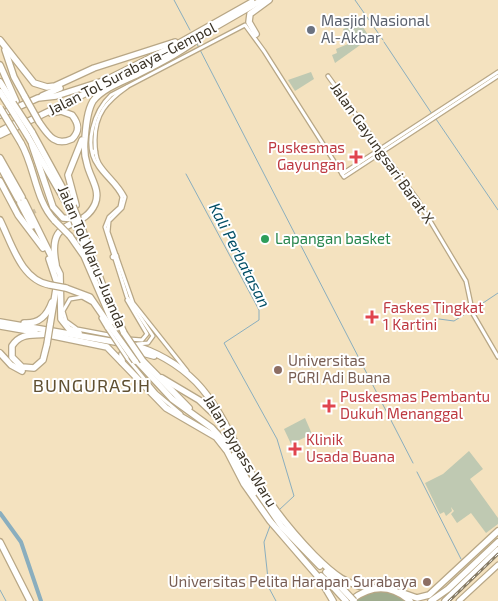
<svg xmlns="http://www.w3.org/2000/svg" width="498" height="601" viewBox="0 0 498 601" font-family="'Exo 2',sans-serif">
	<rect width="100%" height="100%" fill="#f4e2bf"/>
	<g fill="#bfc9b2">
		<path d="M356 16 370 38 335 63 332 55 337 53 336 49 348 44 343 29 349 27 346 20Z"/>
		<path d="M311 72 314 79 295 91 288 80Z"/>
		<path d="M305 418 312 434 291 444 284 429Z"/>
		<path d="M469 451 483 469 470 479 498 518V524L486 533 471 513 457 523 451 514 454 511 451 507 452 511 446 516 444 512 440 514 425 483 443 474Z"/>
	</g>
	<path fill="#9fac8e" d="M372 591 390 592 405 601H354Z"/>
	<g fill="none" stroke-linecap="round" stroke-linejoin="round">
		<g stroke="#8aaebe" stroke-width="1">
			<path d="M174 0 190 30"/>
			<path d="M355 0 383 40"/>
			<path d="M384 42 432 114"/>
			<path d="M197 44 413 463"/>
			<path d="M436 119 498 210"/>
			<path d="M186 174 259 310V320L224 343 277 439 294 496 279 510"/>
			<path d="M474 309 498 293"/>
			<path d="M439 319 454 321 470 311"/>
			<path d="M417 472 461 559"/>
			<path d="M270 526 264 542 269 588 276 601"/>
			<path d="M0 590 6 601"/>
		</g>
		<path stroke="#8aaebe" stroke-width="4" d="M0 513 21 542 41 601"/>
		<g stroke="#cfbfa1" stroke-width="5.5" stroke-dasharray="5.5 3" stroke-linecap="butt">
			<path d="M7 186 9 190"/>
			<path d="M15 200 17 204"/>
			<path d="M32 210 34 214"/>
		</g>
		<defs>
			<g id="minor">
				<path d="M328 76 417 199 466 281 473 314 498 357"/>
				<path d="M127 87C107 101 95 114 95 140 95 148 95 156 99 163 106 175 119 184 125 197L122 208 109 221 108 232 133 303 187 371"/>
				<path d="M342 174 498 72"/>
				<path d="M127 300 147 334 142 340 129 339"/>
				<path d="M91 302 82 297 70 299 63 311 66 321 77 329 114 336"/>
				<path d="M101 318 107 328"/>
				<path d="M137 344 148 343 153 336 127 297 105 227 109 217 120 207 122 197C117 185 105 177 98 166 83 145 94 111 111 95L245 25 264 51 344 177 498 76"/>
				<path d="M127 358 156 393 181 414"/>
			</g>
			<g id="major">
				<path d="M93 152H95"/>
				<path d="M113 257 116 256"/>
				<path d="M459 601 498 565"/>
			</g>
			<g id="highway">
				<path d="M203 34 262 0"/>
				<path d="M256 34 249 22 250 14 269 0"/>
				<path d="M0 40 34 83 47 87 55 86 94 68 175 42"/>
				<path d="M5 50 14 77 25 97"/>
				<path d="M0 65 16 101"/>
				<path d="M110 78 174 46 252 2"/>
				<path d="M0 82 12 101"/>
				<path d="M0 92 9 106"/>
				<path d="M42 96 60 88"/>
				<path d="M0 115 38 98 56 96 106 80"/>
				<path d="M39 122C48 135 55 147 72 139 80 131 79 124 72 115L61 111 51 113"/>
				<path d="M0 131 14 124"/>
				<path d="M32 132 72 205"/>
				<path d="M0 135 167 54"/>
				<path d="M27 135 69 208"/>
				<path d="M21 143C35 167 35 200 55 221"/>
				<path d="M32 145 53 207 63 218 76 219"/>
				<path d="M0 158 22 197"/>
				<path d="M0 166 18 199"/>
				<path d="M0 181 18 215 43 248"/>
				<path d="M24 201 60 274 61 319 69 329 79 333"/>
				<path d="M20 203 32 226"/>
				<path d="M76 205 68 175 82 140"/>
				<path d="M0 220C12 244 21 280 50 285"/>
				<path d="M83 231 104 289 124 333"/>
				<path d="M79 233 88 258"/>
				<path d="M70 236 84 256 115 328"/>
				<path d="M49 259 57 283 50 325"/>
				<path d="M56 264C46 214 82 233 95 204 101 190 90 178 87 164 84 155 84 147 85 138 86 126 87 111 93 101 103 88 124 81 138 74 162 62 187 49 207 32"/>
				<path d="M66 288 90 297 110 326"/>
				<path d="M0 322 121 343"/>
				<path d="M24 323C39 324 47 316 52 302"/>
				<path d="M0 326 35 332"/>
				<path d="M44 334 107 347 166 408 216 437 227 451 244 484 270 521 320 579 333 601"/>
				<path d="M46 334C33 336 21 332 12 346V357L22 367 34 368 43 360 47 344"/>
				<path d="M130 344C155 351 178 364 196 382 219 406 232 438 248 467 266 500 288 528 314 555 332 573 348 588 376 588"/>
				<path d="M0 353 11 365 22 371"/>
				<path d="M136 360 172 399 212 428 229 447"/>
				<path d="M143 361 189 408"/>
				<path d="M122 362V354L128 349 154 356"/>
				<path d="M162 378 199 400 217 417"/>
				<path d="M234 455 254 493"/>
				<path d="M254 486 282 527 320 566"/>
				<path d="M0 542 30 601"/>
				<path d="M326 572 339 585"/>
				<path d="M321 576 334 588"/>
				<path d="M400 592 417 598 429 595 498 531"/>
				<path d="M350 601C370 585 390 583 410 601"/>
				<path d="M431 601 448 589 498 542"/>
				<path d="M445 601 498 550"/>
			</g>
		</defs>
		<use href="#minor" stroke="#b8a786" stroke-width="5.5"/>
		<use href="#major" stroke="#b8a786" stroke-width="7"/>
		<use href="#highway" stroke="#b8a786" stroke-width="8"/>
		<use href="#minor" stroke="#fff" stroke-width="3"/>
		<use href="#major" stroke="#fff" stroke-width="4.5"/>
		<use href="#highway" stroke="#fff" stroke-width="5.5"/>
		<defs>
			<path id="rail" d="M449 601 498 554"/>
		</defs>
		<use href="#rail" stroke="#867b65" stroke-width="3"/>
		<use href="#rail" stroke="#fff" stroke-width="1" stroke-dasharray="4" stroke-linecap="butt"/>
		<defs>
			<path id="minor-bridge" d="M107 328 127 358"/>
			<g id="highway-bridge">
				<path d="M25 97 39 122"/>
				<path d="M13 103 32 132"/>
				<path d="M9 106 27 135"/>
				<path d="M0 108 21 143"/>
				<path d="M73 206 83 231"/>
				<path d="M69 208 79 233"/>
				<path d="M55 221 70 236"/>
				<path d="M50 285 66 288"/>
				<path d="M110 326 135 361"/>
				<path d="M124 333 143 361"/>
				<path d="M47 344 50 325"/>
				<path d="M339 585 354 601"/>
				<path d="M334 588 346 601"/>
			</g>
		</defs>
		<use href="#minor-bridge" stroke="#b8a786" stroke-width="5.5" stroke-linecap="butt"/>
		<use href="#highway-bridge" stroke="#b8a786" stroke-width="8" stroke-linecap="butt"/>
		<use href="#minor-bridge" stroke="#fff" stroke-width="3"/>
		<use href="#highway-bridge" stroke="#fff" stroke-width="5.5"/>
	</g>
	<circle fill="#6b7280" stroke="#fff" stroke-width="2" cx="311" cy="30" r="5"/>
	<g fill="#e0444e" stroke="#fff" stroke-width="2">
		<path d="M353.5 149.5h5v5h5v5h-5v5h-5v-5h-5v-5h5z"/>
		<path d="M369.5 309.5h5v5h5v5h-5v5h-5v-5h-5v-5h5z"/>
		<path d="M326.5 398.5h5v5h5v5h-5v5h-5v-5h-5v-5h5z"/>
		<path d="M292.5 441.5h5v5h5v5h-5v5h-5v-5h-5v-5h5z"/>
	</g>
	<circle fill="#2e9e5b" stroke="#fff" stroke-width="2" cx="265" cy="239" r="5"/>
	<g fill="#8d6e63" stroke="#fff" stroke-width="2">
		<circle cx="278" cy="370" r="5"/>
		<circle cx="427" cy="582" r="5"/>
	</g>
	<g text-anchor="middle" stroke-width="4" stroke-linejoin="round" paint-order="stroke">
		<g font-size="15" fill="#5b616d" stroke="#fff" text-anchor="start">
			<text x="321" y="26">Masjid Nasional<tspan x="321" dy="17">Al-Akbar</tspan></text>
		</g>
		<g font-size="15" fill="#3b3427" stroke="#fff">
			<text transform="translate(132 69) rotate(-27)" y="5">Jalan Tol Surabaya–Gempol</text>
			<text transform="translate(382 153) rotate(55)" y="5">Jalan Gayungsari Barat X</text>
			<text transform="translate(92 257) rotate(67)" y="5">Jalan Tol Waru–Juanda</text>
			<text transform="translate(240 451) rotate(59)" y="5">Jalan Bypass Waru</text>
		</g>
		<g font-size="15" fill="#be3a42" stroke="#fff" text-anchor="start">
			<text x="345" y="153" text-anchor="end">Puskesmas<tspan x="345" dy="17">Gayungan</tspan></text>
			<text x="383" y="313">Faskes Tingkat<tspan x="383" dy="17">1 Kartini</tspan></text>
			<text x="340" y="402">Puskesmas Pembantu<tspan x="340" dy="17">Dukuh Menanggal</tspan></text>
			<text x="306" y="445">Klinik<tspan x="306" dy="17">Usada Buana</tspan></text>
		</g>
		<g font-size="15" fill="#27864d" stroke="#fff" text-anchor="start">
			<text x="275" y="244">Lapangan basket</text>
		</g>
		<g font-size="15" fill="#785e54" stroke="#fff" text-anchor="start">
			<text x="288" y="366">Universitas<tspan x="288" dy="17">PGRI Adi Buana</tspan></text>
			<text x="417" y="587" text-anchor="end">Universitas Pelita Harapan Surabaya</text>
		</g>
		<g font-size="16" font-style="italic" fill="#034f66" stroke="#fff">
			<text transform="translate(240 255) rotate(63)" y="6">Kali Perbatasan</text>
		</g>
		<g font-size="18" letter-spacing="1" fill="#605032" stroke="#fff">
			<text x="92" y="392">BUNGURASIH</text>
		</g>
	</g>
</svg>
